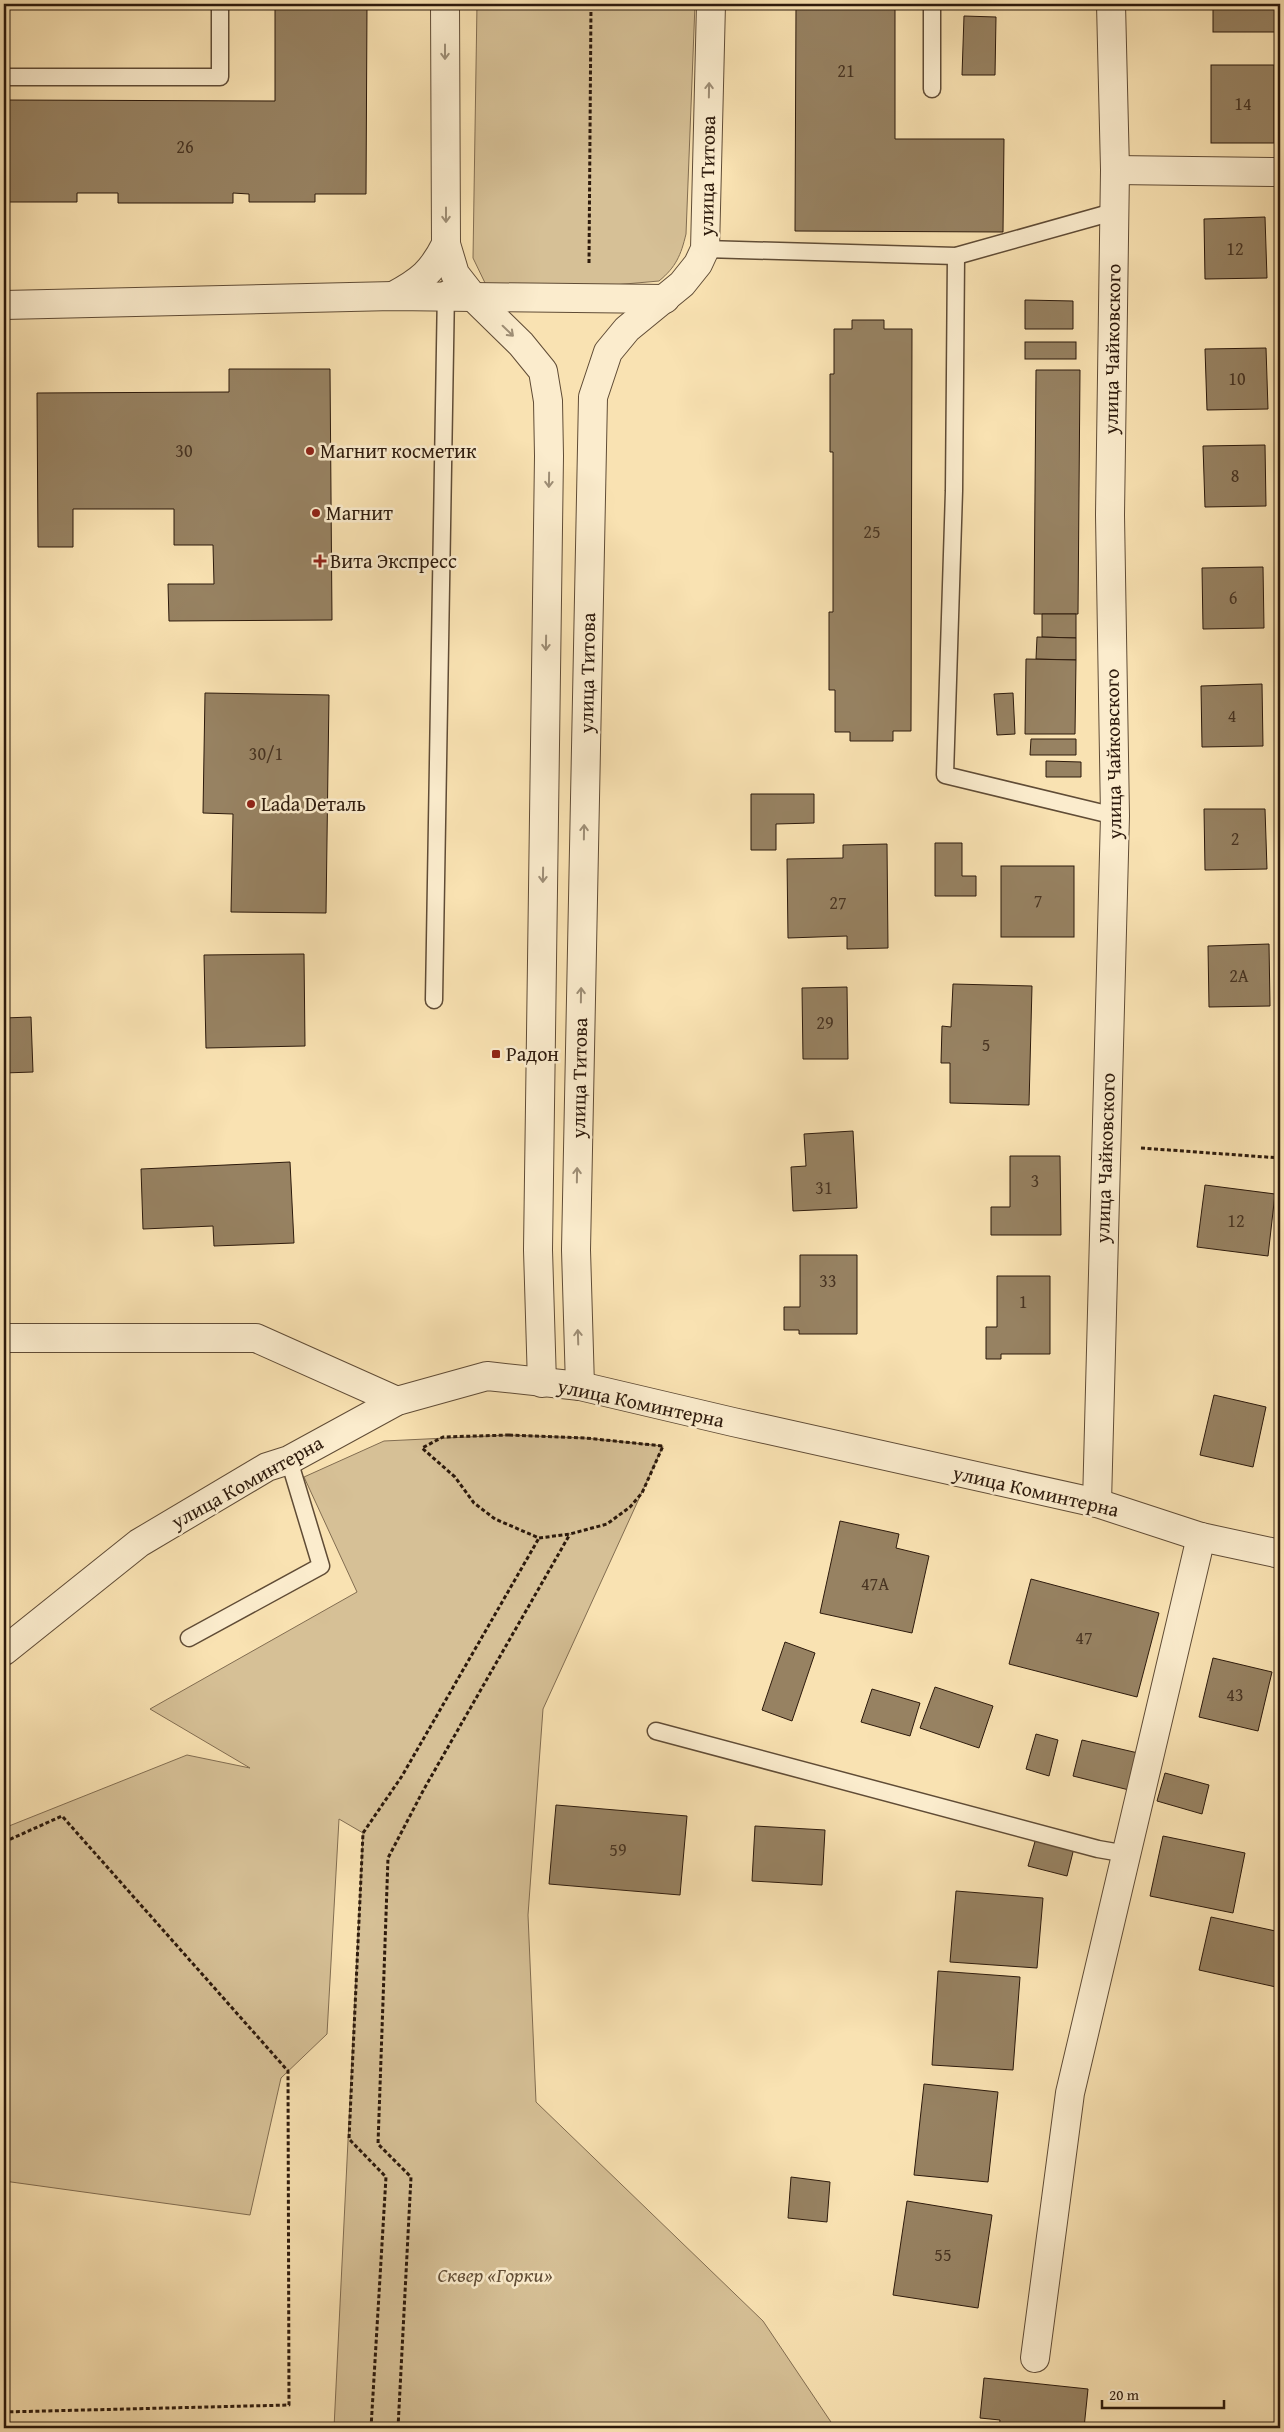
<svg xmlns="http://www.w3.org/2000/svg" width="1284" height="2432" viewBox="0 0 1284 2432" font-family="'Gentium Book Plus',serif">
	<rect width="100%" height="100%" fill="#f9e2b2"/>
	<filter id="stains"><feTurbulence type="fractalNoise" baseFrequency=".004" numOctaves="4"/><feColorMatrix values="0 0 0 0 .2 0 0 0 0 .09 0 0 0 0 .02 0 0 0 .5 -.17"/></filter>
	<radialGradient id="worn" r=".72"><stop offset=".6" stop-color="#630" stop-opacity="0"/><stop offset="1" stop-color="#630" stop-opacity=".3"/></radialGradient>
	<g fill="#d6c096" stroke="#826d51">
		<path d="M477 4H695L686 234C681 255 676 267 659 281L500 295 487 287 473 258Z"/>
		<path d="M509 1435 585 1438 663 1446 543 1709 528 1915 536 2102 763 2321 835 2428H334L363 1833 339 1819 327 2034 281 2078 250 2215 4 2181V1828L187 1755 250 1768 150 1709 357 1592 304 1477 384 1441Z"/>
	</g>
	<g fill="#978262" stroke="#2d1a0c">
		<path d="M275 4H367L366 194H315V202H249V194L233 193V203H118V193H77V202H4V100L275 101Z"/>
		<path d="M796 4H895V139H1004L1003 232 795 231Z"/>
		<rect x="1213" y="4" width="64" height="28"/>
		<path d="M964 16 996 17 995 75H962Z"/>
		<rect x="1211" y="65" width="63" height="78"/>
		<path d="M1265 217 1267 278 1205 279 1204 219Z"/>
		<path d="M1025 300 1073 301V329H1025Z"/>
		<path d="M852 320H884V329H912L911 731H893V741H850V732H835V690H829V612H833V452H830V374H834V329H852Z"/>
		<rect x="1025" y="342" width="51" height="17"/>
		<path d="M1266 348 1268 409 1207 410 1205 349Z"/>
		<path d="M229 369H330L332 620 169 621 168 584H214L213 545H174V509H73V547H38L37 393 229 392Z"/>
		<path d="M1036 370H1080L1078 614H1034Z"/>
		<path d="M1265 445 1266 506 1205 507 1203 446Z"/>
		<path d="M1263 567 1264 628 1203 629 1202 568Z"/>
		<path d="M1042 614H1076V638L1042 637Z"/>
		<path d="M1037 637 1076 638V660L1036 659Z"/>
		<path d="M1026 659 1076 660 1075 734H1025Z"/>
		<path d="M1262 684 1263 746 1202 747 1201 686Z"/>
		<path d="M205 693 329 695 326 913 231 912 233 814 203 813Z"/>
		<path d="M1013 693 1015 734 997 735 994 694Z"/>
		<path d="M1031 739H1076V755H1030Z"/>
		<path d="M1046 761 1081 762V777H1046Z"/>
		<path d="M751 794H814V823L776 824V850H751Z"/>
		<path d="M1204 809H1265L1267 869 1205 870Z"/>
		<path d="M935 843H962V876H976V896H935Z"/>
		<path d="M887 844 888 948 847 949V936L788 938 787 859 843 858V845Z"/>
		<rect x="1001" y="866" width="73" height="71"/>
		<path d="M1269 944 1270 1006 1209 1007 1208 946Z"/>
		<path d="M304 954 305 1046 206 1048 204 955Z"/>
		<path d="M953 984 1032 986 1029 1105 950 1103V1063H941L942 1026 951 1027Z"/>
		<path d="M847 987 848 1059H803L802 988Z"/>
		<path d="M31 1017 33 1072 4 1073V1018Z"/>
		<path d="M853 1131 857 1208 793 1211 791 1167 806 1166 804 1134Z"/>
		<path d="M1010 1156H1060L1061 1235H991V1207H1010Z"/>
		<path d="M290 1162 294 1243 214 1246 213 1226 143 1229 141 1169Z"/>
		<path d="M1205 1185 1275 1194 1268 1256 1197 1247Z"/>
		<path d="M800 1255H857V1334H799V1330H784V1307H800Z"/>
		<path d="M997 1276H1050V1354H1001V1359H986V1327H997Z"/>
		<path d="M1214 1395 1266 1407 1253 1467 1200 1455Z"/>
		<path d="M840 1521 899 1534 896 1548 929 1556 912 1633 820 1613Z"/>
		<path d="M1031 1579 1159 1613 1137 1697 1009 1664Z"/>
		<path d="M785 1642 815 1653 792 1721 762 1710Z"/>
		<path d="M1213 1658 1272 1672 1258 1731 1199 1717Z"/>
		<path d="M935 1687 993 1706 979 1748 920 1728Z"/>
		<path d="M872 1689 920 1703 910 1736 861 1722Z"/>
		<path d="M1036 1734 1058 1740 1049 1776 1026 1769Z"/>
		<path d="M1082 1740 1138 1753 1129 1790 1073 1776Z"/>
		<path d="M1165 1773 1209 1785 1202 1814 1157 1801Z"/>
		<path d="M556 1805 687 1816 680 1895 549 1884Z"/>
		<path d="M755 1826 825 1830 822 1885 752 1881Z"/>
		<path d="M1163 1836 1245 1853 1233 1913 1150 1896Z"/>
		<path d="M1036 1838 1074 1848 1067 1876 1028 1866Z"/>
		<path d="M956 1891 1043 1898 1037 1968 950 1962Z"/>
		<path d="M1211 1917 1280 1932V1966L1276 1987 1199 1970Z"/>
		<path d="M938 1971 1020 1977 1013 2070 932 2065Z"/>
		<path d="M924 2084 998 2092 988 2182 914 2175Z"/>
		<path d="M791 2177 830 2182 827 2222 788 2218Z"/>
		<path d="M907 2201 992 2215 978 2308 893 2295Z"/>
		<path d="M984 2378 1088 2389 1084 2428H999L1000 2420 980 2418Z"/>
	</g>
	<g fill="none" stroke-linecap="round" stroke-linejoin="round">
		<defs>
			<g id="service">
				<path d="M932 4V89"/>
				<path d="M4 77H220V4"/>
				<path d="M705 249 956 256 1113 212"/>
				<path d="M956 256 954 491 945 775 1115 816"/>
				<path d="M434 1000 446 289"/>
				<path d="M189 1638 321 1566 289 1460"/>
				<path d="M656 1731 1098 1849 1127 1854"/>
			</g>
			<g id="minor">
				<path d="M1115 170 1280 172"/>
				<path d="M393 296C421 281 432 272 446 244"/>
				<path d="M4 305 393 296 473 297"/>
				<path d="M4 1338H256L397 1401"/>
				<path d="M1097 1503 1115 816 1110 515 1115 170 1111 4"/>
				<path d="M1035 2358 1070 2093 1201 1537"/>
			</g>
			<g id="tertiary">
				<path d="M445 4 446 244 455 274 473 297 521 344 543 371 548 401 549 456 538 1250 542 1383"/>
				<path d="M473 297 665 299"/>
				<path d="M580 1386 576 1250 593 397 608 352 627 329 682 284 698 264 705 249 711 4"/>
				<path d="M4 1651 139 1543 267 1467 289 1460 397 1401 487 1376 580 1386 733 1422 1097 1503 1201 1537 1280 1554"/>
			</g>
		</defs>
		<use href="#service" stroke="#604c36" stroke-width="19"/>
		<use href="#minor" stroke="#604c36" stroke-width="30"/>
		<use href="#tertiary" stroke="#604c36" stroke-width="30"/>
		<g stroke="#2d1a0c" stroke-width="3" stroke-dasharray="4 2.5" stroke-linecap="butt">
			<path d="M589 263 591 4"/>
			<path d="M1141 1148 1280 1158"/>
			<path d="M509 1435 585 1438 663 1446 642 1493 630 1507 607 1524 570 1534 539 1538 495 1519 474 1503 455 1477 422 1448 443 1437Z"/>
			<path d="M4 1842 62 1816 288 2071 289 2405 4 2412"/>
			<path d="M371 2428 386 2177 349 2139 363 1833 402 1776 539 1538"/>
			<path d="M398 2428 411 2177 378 2144 388 1858 424 1789 570 1534"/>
		</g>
		<use href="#service" stroke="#fbeccd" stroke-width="16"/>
		<use href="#minor" stroke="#fbeccd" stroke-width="28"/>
		<use href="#tertiary" stroke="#fbeccd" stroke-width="28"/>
	</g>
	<defs><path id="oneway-shaft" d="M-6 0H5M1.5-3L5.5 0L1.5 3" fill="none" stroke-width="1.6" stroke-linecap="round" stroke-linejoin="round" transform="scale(1.25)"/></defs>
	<g stroke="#9e8e76">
		<use href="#oneway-shaft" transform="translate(445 52) rotate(90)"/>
		<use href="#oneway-shaft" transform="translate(709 90) rotate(-89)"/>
		<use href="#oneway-shaft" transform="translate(446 215) rotate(90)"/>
		<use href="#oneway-shaft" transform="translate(508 331) rotate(44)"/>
		<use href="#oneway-shaft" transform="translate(549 480) rotate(91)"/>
		<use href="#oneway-shaft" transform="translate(546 643) rotate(91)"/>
		<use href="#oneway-shaft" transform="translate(584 832) rotate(-89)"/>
		<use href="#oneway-shaft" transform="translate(543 875) rotate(91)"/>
		<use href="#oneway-shaft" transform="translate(581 995) rotate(-89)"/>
		<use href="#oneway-shaft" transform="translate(577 1175) rotate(-89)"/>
		<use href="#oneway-shaft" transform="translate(578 1337) rotate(-92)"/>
	</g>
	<g fill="#8f2418" stroke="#fbeccd" stroke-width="2">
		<circle cx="310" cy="451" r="5"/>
		<circle cx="316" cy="513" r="5"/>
		<path d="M317.5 553.5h5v5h5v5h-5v5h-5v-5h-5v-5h5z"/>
		<circle cx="251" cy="804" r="5"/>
		<rect x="491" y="1049" width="10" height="10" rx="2.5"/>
	</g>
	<g text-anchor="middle" stroke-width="5" stroke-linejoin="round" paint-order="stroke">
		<g font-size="18" fill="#483422">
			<text x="846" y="77">21</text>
			<text x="1243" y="110">14</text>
			<text x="185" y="153">26</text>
			<text x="1235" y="255">12</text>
			<text x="1237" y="385">10</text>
			<text x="184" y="457">30</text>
			<text x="1235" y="482">8</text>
			<text x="872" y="538">25</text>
			<text x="1233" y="604">6</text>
			<text x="1232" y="722">4</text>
			<text x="266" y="760">30/1</text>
			<text x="1235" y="845">2</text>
			<text x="1038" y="907">7</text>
			<text x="838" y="909">27</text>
			<text x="1239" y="982">2А</text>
			<text x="825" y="1029">29</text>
			<text x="986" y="1051">5</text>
			<text x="1035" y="1187">3</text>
			<text x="824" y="1194">31</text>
			<text x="1236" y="1227">12</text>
			<text x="828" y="1287">33</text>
			<text x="1023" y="1308">1</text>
			<text x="875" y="1590">47А</text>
			<text x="1084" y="1644">47</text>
			<text x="1235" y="1701">43</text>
			<text x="618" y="1856">59</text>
			<text x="943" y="2261">55</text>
		</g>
		<g font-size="20" fill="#2d1a0c" stroke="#fbeccd">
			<text transform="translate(707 176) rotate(-89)" y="7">улица Титова</text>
			<text transform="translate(1112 349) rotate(-89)" y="7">улица Чайковского</text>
			<text transform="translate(587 673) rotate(-89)" y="7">улица Титова</text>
			<text transform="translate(1113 754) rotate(-91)" y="7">улица Чайковского</text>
			<text transform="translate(579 1078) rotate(-89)" y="7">улица Титова</text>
			<text transform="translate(1105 1158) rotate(-88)" y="7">улица Чайковского</text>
			<text transform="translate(641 1403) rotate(12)" y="7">улица Коминтерна</text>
			<text transform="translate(247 1482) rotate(-29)" y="7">улица Коминтерна</text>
			<text transform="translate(1036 1491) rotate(13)" y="7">улица Коминтерна</text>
		</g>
		<g font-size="20" fill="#2d1a0c" stroke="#fbeccd" text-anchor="start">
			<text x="320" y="458">Магнит косметик</text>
			<text x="326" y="520">Магнит</text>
			<text x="330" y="568">Вита Экспресс</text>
			<text x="261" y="811">Lada Dеталь</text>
			<text x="506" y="1061">Радон</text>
		</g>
		<g font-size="20" font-style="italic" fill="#604c35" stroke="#fbeccd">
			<text x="495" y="2282">Сквер «Горки»</text>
		</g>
	</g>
	<rect width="1284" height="2432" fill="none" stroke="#f9e2b2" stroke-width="20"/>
	<rect x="5" y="5" width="1274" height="2422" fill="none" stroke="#2d1a0c" stroke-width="2.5"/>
	<rect x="10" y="10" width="1264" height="2412" fill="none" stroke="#2d1a0c"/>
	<path d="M1102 2400v8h122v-8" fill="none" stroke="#2d1a0c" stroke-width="2.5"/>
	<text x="1109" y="2400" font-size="15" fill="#2d1a0c" stroke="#fbeccd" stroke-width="4" paint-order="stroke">20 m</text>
	<rect width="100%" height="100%" filter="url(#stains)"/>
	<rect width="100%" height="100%" fill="url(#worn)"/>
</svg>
